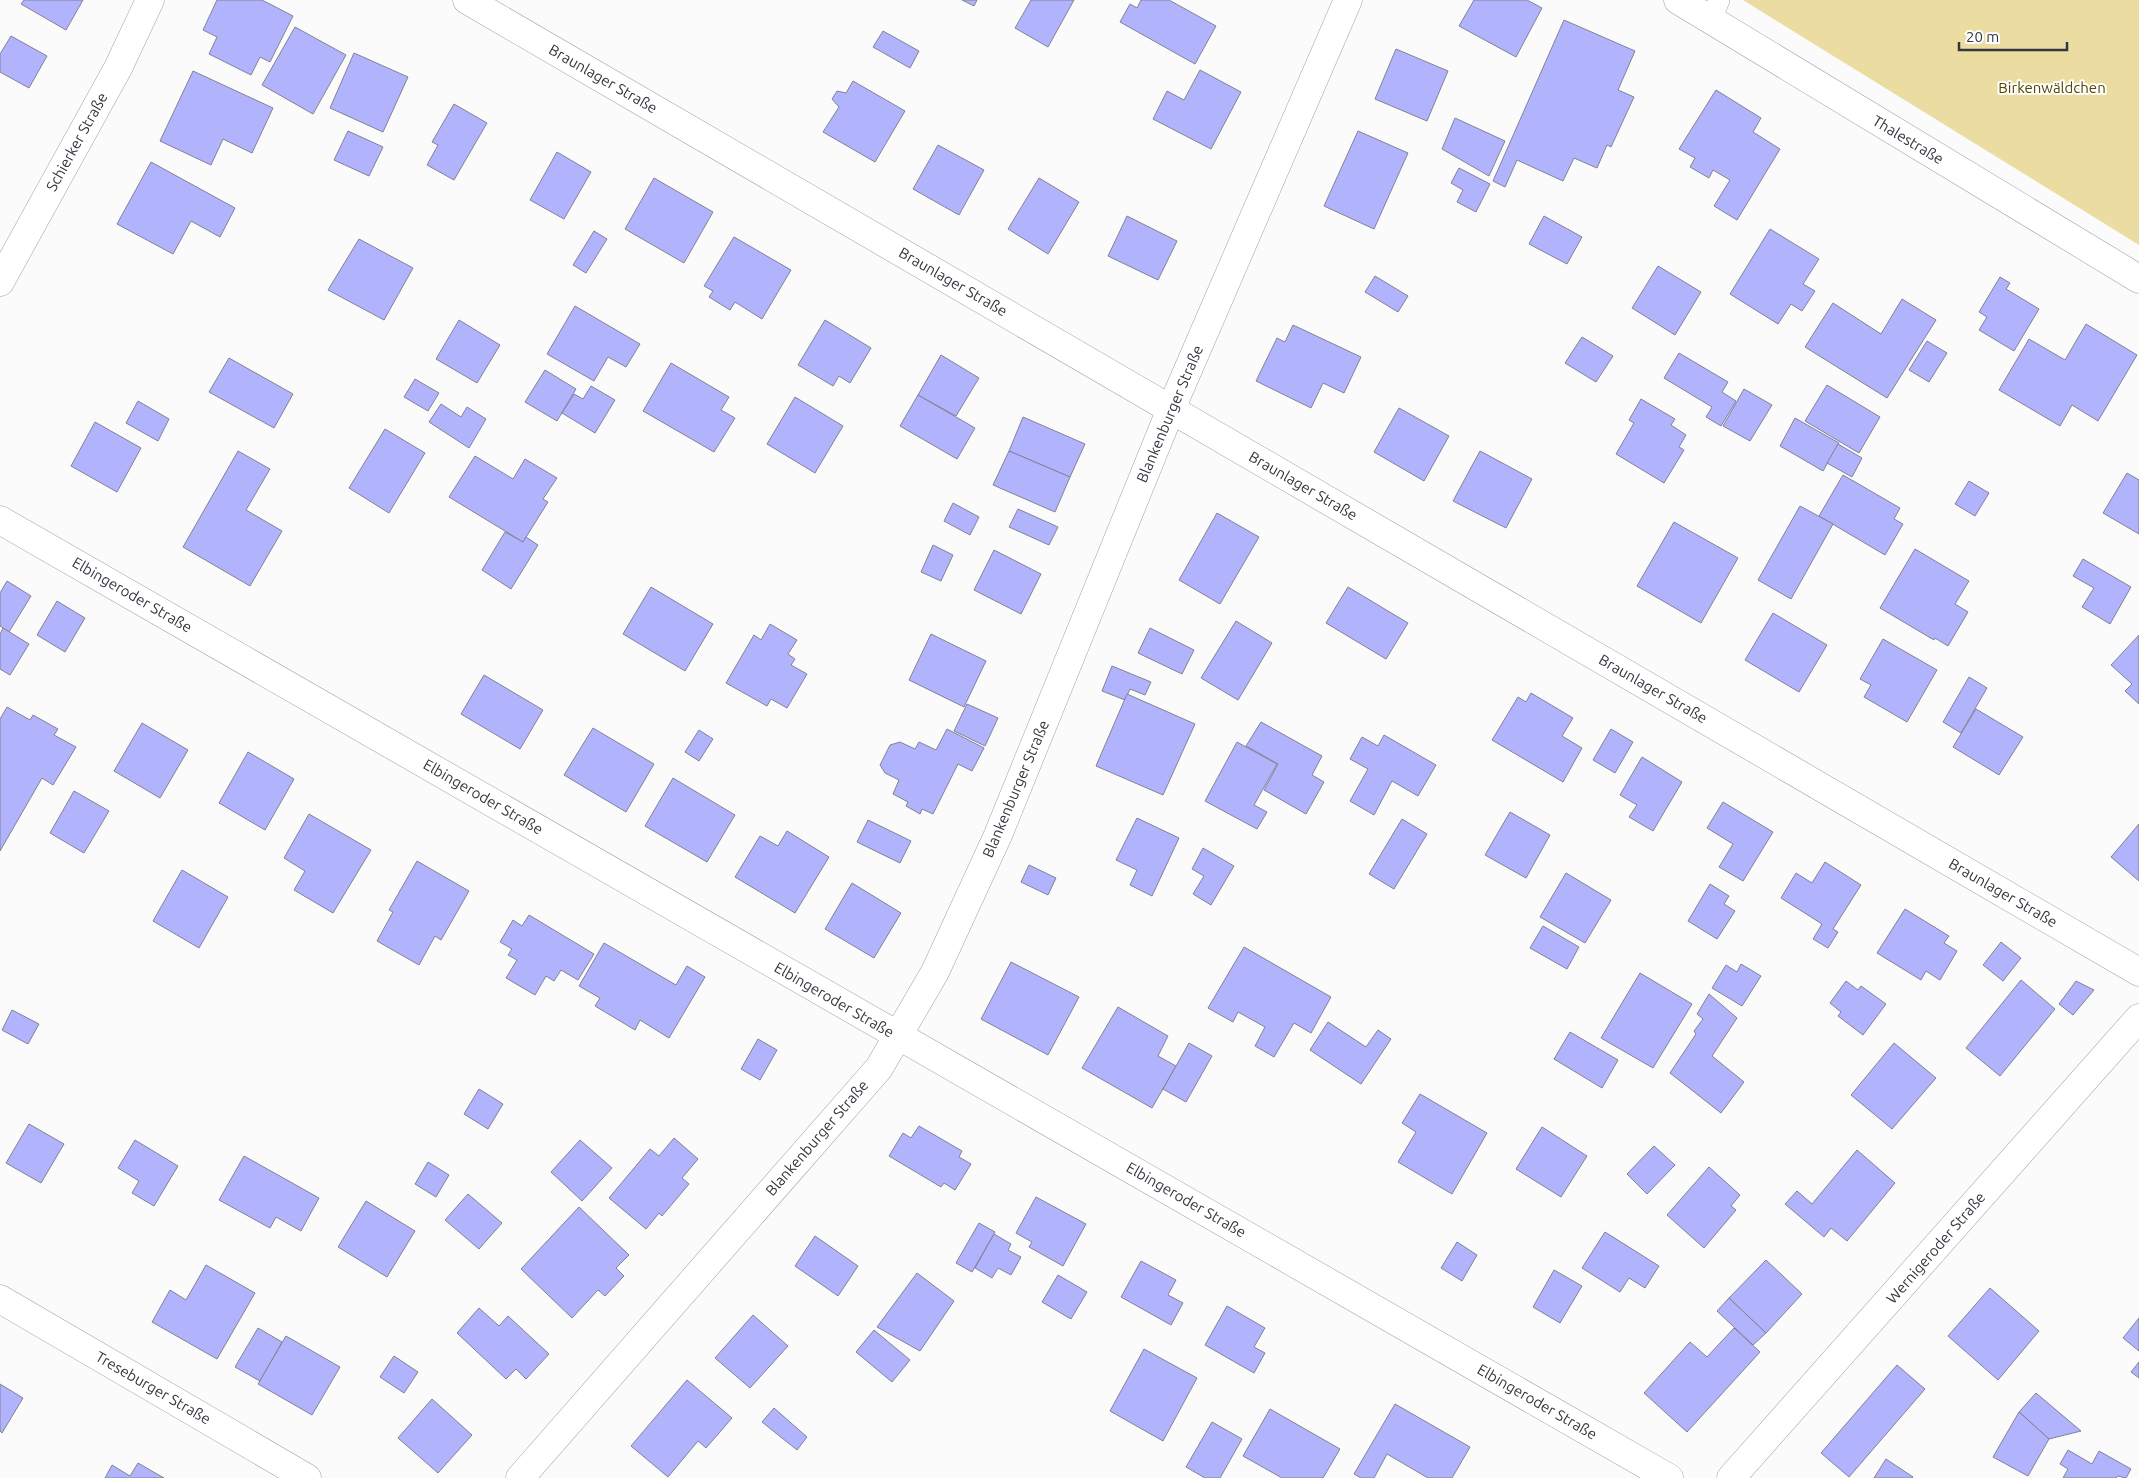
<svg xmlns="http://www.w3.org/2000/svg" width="2139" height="1478" viewBox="0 0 2139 1478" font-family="Ubuntu,sans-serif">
	<rect width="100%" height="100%" fill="#fbfbfb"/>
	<path fill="#ebdca2" d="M1743 0H2139V245Z"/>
	<g fill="#b2b3fd" stroke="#818295">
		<path d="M24 0H83L66 30 21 4Z"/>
		<path d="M217 0H262L293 16 270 62 260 57 251 75 209 54 217 37 203 30Z"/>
		<path d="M962 0H977L974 6Z"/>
		<path d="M1031 0H1074L1048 47 1015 28Z"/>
		<path d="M1141 0H1169L1216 26 1195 64 1120 22 1130 4 1137 8Z"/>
		<path d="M1474 0H1527L1542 8 1516 57 1459 26Z"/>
		<path d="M1564 20 1635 51 1618 90 1634 97 1611 147 1607 145 1597 168 1574 158 1563 181 1517 160 1505 187 1493 181Z"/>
		<path d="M295 27 346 55 313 114 262 85Z"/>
		<path d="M883 31 919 51 910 68 873 47Z"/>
		<path d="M11 36 47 56 29 88 0 72V54Z"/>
		<path d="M1396 49 1448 71 1427 121 1375 99Z"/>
		<path d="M354 53 408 77 383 132 330 108Z"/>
		<path d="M1200 70 1241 92 1211 149 1153 119 1167 91 1184 100Z"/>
		<path d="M193 71 273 108 252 153 223 139 211 165 160 141Z"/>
		<path d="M853 81 905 111 875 162 823 132 839 107 832 99 837 91 846 93Z"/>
		<path d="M1716 90 1761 118 1753 132 1780 149 1737 220 1714 206 1730 180 1713 170 1709 178 1690 167 1695 158 1679 149Z"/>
		<path d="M454 104 487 123 454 180 427 165 438 145 432 142Z"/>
		<path d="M1455 118 1505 141 1489 176 1442 149Z"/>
		<path d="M348 131 383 147 369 176 334 160Z"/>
		<path d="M1358 131 1408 153 1374 229 1324 206Z"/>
		<path d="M938 145 984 170 959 215 913 189Z"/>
		<path d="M557 152 591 172 564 219 530 200Z"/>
		<path d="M151 162 235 208 220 237 191 221 173 254 117 224Z"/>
		<path d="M1459 168 1490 184 1476 212 1457 202 1463 190 1451 183Z"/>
		<path d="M654 178 713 212 684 263 625 229Z"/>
		<path d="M1039 178 1079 202 1048 254 1008 229Z"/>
		<path d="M1127 216 1177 241 1158 280 1108 256Z"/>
		<path d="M1544 216 1582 237 1567 264 1529 244Z"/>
		<path d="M1770 229 1819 259 1803 284 1815 291 1802 311 1791 304 1778 324 1730 294Z"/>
		<path d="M594 231 607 239 586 273 573 265Z"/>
		<path d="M734 237 791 270 762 319 735 302 730 310 709 297 713 291 704 286Z"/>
		<path d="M359 239 413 268 384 320 328 290Z"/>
		<path d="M1658 266 1701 292 1675 335 1632 308Z"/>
		<path d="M1375 276 1408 296 1398 312 1365 292Z"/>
		<path d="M2000 277 2010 283 2006 289 2039 309 2014 351 1979 330 1987 317 1979 312Z"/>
		<path d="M1902 299 1936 320 1887 398 1805 347 1833 303 1881 334Z"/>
		<path d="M575 306 640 344 626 367 608 357 594 381 547 354Z"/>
		<path d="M459 320 500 345 477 383 436 359Z"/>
		<path d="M825 320 871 348 850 383 839 376 833 386 798 365Z"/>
		<path d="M2086 324 2137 355 2098 421 2072 405 2060 426 1999 390 2029 339 2065 360Z"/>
		<path d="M1293 325 1361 357 1344 393 1323 383 1311 408 1256 381 1277 338 1285 342Z"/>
		<path d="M1582 337 1613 356 1596 382 1565 363Z"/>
		<path d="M1927 341 1947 353 1929 382 1909 370Z"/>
		<path d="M1679 353 1728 382 1722 392 1736 401 1721 426 1706 417 1712 407 1664 378Z"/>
		<path d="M941 355 979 378 956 416 918 395Z"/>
		<path d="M229 358 293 394 274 428 209 392Z"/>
		<path d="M671 363 729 397 721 410 735 418 714 452 643 411Z"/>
		<path d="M545 370 576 389 557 421 525 402Z"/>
		<path d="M415 379 439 393 428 411 404 397Z"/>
		<path d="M1827 385 1880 417 1859 453 1805 421Z"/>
		<path d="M591 386 615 400 595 433 562 413 574 394 583 399Z"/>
		<path d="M1744 389 1772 405 1750 441 1723 426Z"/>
		<path d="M918 395 975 428 957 459 900 426Z"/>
		<path d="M795 397 843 426 815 473 767 444Z"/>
		<path d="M1641 399 1675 419 1671 425 1686 435 1679 447 1684 450 1664 483 1616 454 1634 423 1629 420Z"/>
		<path d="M138 401 169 419 158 441 126 423Z"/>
		<path d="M441 404 461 417 467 407 486 419 469 448 429 422Z"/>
		<path d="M1399 408 1449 436 1424 481 1374 452Z"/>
		<path d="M1023 417 1085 444 1070 477 1009 451Z"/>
		<path d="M1795 418 1839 443 1823 471 1780 446Z"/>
		<path d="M95 422 141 448 117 492 71 466Z"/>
		<path d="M385 429 425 453 389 513 349 488Z"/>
		<path d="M1838 444 1862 458 1852 477 1827 463Z"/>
		<path d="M238 451 270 469 246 510 282 531 250 586 183 547Z"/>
		<path d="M1009 451 1070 477 1055 512 993 485Z"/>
		<path d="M1480 451 1532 479 1506 528 1453 501Z"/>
		<path d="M475 456 513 479 525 459 557 478 543 499 548 502 523 542 449 497Z"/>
		<path d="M2127 473 2139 480V534L2103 513Z"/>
		<path d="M1843 475 1900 508 1894 519 1903 524 1885 555 1819 516Z"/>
		<path d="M1969 481 1989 493 1975 516 1955 504Z"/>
		<path d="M953 503 979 517 970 535 944 521Z"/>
		<path d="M1800 506 1833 524 1791 599 1758 580Z"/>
		<path d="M1018 509 1058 527 1049 545 1009 527Z"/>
		<path d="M1217 513 1259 537 1220 604 1179 580Z"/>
		<path d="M1674 522 1738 558 1701 623 1637 586Z"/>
		<path d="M505 532 523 542 526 537 538 545 511 589 482 570Z"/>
		<path d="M933 545 953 555 941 581 921 572Z"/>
		<path d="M1915 549 1969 581 1955 604 1968 612 1948 646 1935 638 1934 640 1880 608Z"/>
		<path d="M994 550 1041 574 1021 614 974 590Z"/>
		<path d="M2083 559 2131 587 2110 624 2082 607 2094 588 2073 576Z"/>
		<path d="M7 581 31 596 9 632 0 626V593Z"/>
		<path d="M651 587 713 624 685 671 623 634Z"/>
		<path d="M1348 587 1408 623 1386 659 1326 623Z"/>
		<path d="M57 601 85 618 65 652 37 635Z"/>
		<path d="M1773 613 1827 645 1799 692 1745 660Z"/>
		<path d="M1236 621 1272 643 1238 700 1201 678Z"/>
		<path d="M770 624 797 640 788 654 795 659 791 665 807 674 787 708 771 699 767 706 726 683 754 635 761 640Z"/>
		<path d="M3 628 29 644 10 675 0 669V634Z"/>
		<path d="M1150 628 1194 650 1182 674 1138 653Z"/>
		<path d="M931 634 986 661 964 707 909 680Z"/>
		<path d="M2139 635V704L2125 691 2132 684 2111 665Z"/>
		<path d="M1883 639 1937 670 1907 722 1864 697 1871 685 1860 679Z"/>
		<path d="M1112 666 1151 682 1145 695 1130 689 1125 700 1102 691Z"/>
		<path d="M484 675 543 710 520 749 461 714Z"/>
		<path d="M1969 677 1987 688 1961 733 1943 722Z"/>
		<path d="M1531 693 1573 718 1562 736 1582 748 1563 782 1492 740 1518 697 1526 702Z"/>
		<path d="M1127 694 1195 724 1163 795 1096 766Z"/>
		<path d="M967 704 998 718 985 746 954 731Z"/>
		<path d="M7 707 30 720 33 715 58 729 54 735 76 747 53 785 42 778 0 851V719Z"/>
		<path d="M1976 709 2023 737 1999 775 1953 747Z"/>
		<path d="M1261 722 1322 756 1312 775 1324 782 1306 814 1264 790 1278 764 1246 746Z"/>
		<path d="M142 723 188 750 160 798 114 771Z"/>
		<path d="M593 728 654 764 626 812 564 775Z"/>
		<path d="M947 729 984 748 972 771 958 764 933 814 922 809 920 814 906 806 908 802 893 794 899 780 885 773 880 765 890 745 900 742 915 749 919 742 936 750Z"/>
		<path d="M1611 729 1633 742 1615 773 1593 760Z"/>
		<path d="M699 730 713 739 699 761 685 752Z"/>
		<path d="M1384 735 1436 765 1418 796 1392 781 1374 815 1350 801 1368 769 1350 759 1362 737 1378 746Z"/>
		<path d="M1237 742 1277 764 1254 805 1267 812 1257 829 1205 801Z"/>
		<path d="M248 752 294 779 265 830 219 803Z"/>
		<path d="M1642 757 1682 782 1653 831 1629 817 1637 805 1620 795Z"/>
		<path d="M673 778 735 815 707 862 645 826Z"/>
		<path d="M74 791 109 811 84 853 50 833Z"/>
		<path d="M1723 802 1773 832 1743 881 1719 867 1733 844 1707 828Z"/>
		<path d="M1510 812 1550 835 1526 878 1485 855Z"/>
		<path d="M309 814 371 850 333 913 294 890 305 871 284 858Z"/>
		<path d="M1137 818 1179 838 1152 896 1130 885 1137 870 1116 860Z"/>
		<path d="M1402 819 1427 834 1394 889 1369 874Z"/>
		<path d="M868 820 911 841 900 863 857 842Z"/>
		<path d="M2139 824V881L2111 857Z"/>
		<path d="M787 831 829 857 795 913 735 877 760 836 778 846Z"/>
		<path d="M1203 848 1234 866 1211 905 1193 894 1204 876 1192 869Z"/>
		<path d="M417 861 469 891 441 940 435 936 419 965 377 941 393 912 389 910Z"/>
		<path d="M1825 862 1861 885 1833 929 1838 932 1828 948 1813 939 1822 924 1781 898 1796 873 1812 883Z"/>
		<path d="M1029 865 1056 878 1048 895 1021 882Z"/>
		<path d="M182 870 228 897 199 948 153 921Z"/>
		<path d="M1566 873 1611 900 1585 943 1540 917Z"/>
		<path d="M852 883 901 913 874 958 825 929Z"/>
		<path d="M1710 884 1729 896 1724 904 1735 911 1717 939 1688 921Z"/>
		<path d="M1905 909 1949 936 1944 943 1957 951 1940 980 1926 971 1921 980 1877 953Z"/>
		<path d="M529 915 594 954 578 980 561 970 554 981 546 976 535 995 506 978 517 960 508 955 512 949 500 942 513 920 522 926Z"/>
		<path d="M1543 926 1579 947 1567 969 1530 948Z"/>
		<path d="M2001 942 2021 958 2003 981 1983 965Z"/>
		<path d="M604 943 676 985 687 966 705 977 669 1038 640 1020 635 1030 595 1006 600 998 579 986Z"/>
		<path d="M1244 947 1331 997 1311 1033 1294 1023 1274 1057 1255 1046 1265 1027 1238 1012 1233 1022 1208 1008Z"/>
		<path d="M1011 962 1079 997 1048 1055 981 1019Z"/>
		<path d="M1741 964 1761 976 1742 1006 1712 988 1726 965 1737 972Z"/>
		<path d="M1640 973 1692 1004 1653 1068 1601 1038Z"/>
		<path d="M2021 980 2055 1009 2000 1076 1966 1048Z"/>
		<path d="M1846 981 1858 990 1861 986 1886 1004 1863 1035 1838 1016 1841 1012 1830 1003Z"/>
		<path d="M2076 981 2094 990 2073 1015 2059 1004Z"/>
		<path d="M1709 994 1737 1018 1712 1056 1744 1082 1721 1113 1670 1073 1696 1034 1694 1031 1703 1019 1697 1014Z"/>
		<path d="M1118 1007 1168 1036 1158 1056 1176 1066 1152 1108 1082 1068Z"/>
		<path d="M12 1010 39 1024 28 1044 2 1030Z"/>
		<path d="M1328 1022 1366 1047 1378 1030 1391 1039 1361 1084 1310 1050Z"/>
		<path d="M1570 1032 1618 1060 1602 1088 1554 1059Z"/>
		<path d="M758 1039 777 1050 760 1080 741 1069Z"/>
		<path d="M1189 1043 1212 1056 1186 1102 1163 1089Z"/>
		<path d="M1894 1043 1936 1078 1892 1129 1851 1095Z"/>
		<path d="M479 1089 503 1104 488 1129 464 1114Z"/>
		<path d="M1420 1094 1487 1133 1452 1194 1398 1162 1416 1132 1402 1123Z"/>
		<path d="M29 1124 64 1144 41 1183 6 1163Z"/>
		<path d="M919 1126 962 1151 959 1157 971 1164 955 1190 944 1183 941 1187 889 1156 903 1133 911 1138Z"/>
		<path d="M1542 1127 1587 1156 1561 1197 1516 1169Z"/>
		<path d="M674 1138 698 1159 682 1178 689 1184 662 1216 659 1213 646 1229 609 1198 650 1149 659 1156Z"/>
		<path d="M135 1140 178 1166 154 1206 132 1193 139 1181 118 1168Z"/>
		<path d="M580 1140 612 1168 582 1201 551 1172Z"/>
		<path d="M1654 1146 1675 1165 1647 1194 1627 1174Z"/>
		<path d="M1857 1150 1895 1183 1847 1241 1831 1228 1824 1237 1785 1204 1797 1191 1812 1204Z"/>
		<path d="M244 1156 319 1198 301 1231 276 1217 270 1228 219 1200Z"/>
		<path d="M428 1162 449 1175 436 1197 415 1184Z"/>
		<path d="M1709 1167 1740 1195 1731 1206 1736 1210 1704 1248 1667 1215Z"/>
		<path d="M468 1194 502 1223 479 1249 445 1220Z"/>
		<path d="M1036 1197 1086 1224 1063 1266 1029 1247 1032 1242 1016 1233Z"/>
		<path d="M366 1201 415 1231 387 1277 338 1247Z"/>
		<path d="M579 1207 629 1255 616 1268 624 1276 605 1296 598 1290 572 1318 521 1269Z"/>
		<path d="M979 1223 995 1232 972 1272 956 1263Z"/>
		<path d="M1605 1232 1659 1266 1645 1288 1629 1278 1620 1292 1582 1268Z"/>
		<path d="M994 1234 1011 1244 1008 1250 1021 1257 1011 1275 998 1268 992 1278 975 1268Z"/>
		<path d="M815 1236 858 1266 838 1296 795 1266Z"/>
		<path d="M1457 1242 1477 1255 1462 1281 1441 1268Z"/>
		<path d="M1766 1260 1802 1294 1766 1333 1729 1298Z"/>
		<path d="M1141 1261 1176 1280 1168 1295 1183 1303 1171 1325 1121 1297Z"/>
		<path d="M206 1265 255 1293 217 1359 152 1322 170 1290 186 1300Z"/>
		<path d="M1554 1270 1582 1286 1560 1323 1533 1307Z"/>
		<path d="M917 1273 954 1301 920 1351 877 1327Z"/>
		<path d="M1058 1275 1087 1292 1071 1319 1042 1302Z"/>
		<path d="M1990 1288 2039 1331 1998 1380 1948 1336Z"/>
		<path d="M1729 1298 1766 1333 1753 1345 1717 1311Z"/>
		<path d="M1227 1306 1265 1328 1254 1347 1265 1353 1254 1373 1205 1345Z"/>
		<path d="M479 1308 499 1326 508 1316 549 1354 526 1379 516 1369 506 1379 457 1333Z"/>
		<path d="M753 1315 788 1346 750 1388 715 1358Z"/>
		<path d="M2139 1318V1351L2123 1338Z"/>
		<path d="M258 1328 282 1342 260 1381 235 1367Z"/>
		<path d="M1734 1328 1760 1352 1687 1432 1644 1393 1690 1342 1707 1357Z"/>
		<path d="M874 1330 910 1360 892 1382 856 1352Z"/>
		<path d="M286 1336 340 1367 312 1415 258 1384Z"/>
		<path d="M1144 1349 1197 1378 1163 1441 1110 1411Z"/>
		<path d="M394 1356 418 1372 404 1393 380 1377Z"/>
		<path d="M2139 1362V1378L2131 1372Z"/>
		<path d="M1897 1365 1925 1389 1849 1477 1821 1453Z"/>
		<path d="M687 1380 732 1418 706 1448 698 1441 668 1477 631 1446Z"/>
		<path d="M0 1384 23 1398 2 1433 0 1431Z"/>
		<path d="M2036 1393 2081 1431 2049 1439 2019 1412Z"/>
		<path d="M432 1399 472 1435 438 1473 398 1438Z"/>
		<path d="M1395 1404 1470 1447 1452 1478H1428L1387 1454 1374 1478H1361L1354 1474Z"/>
		<path d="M774 1408 807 1437 797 1450 762 1422Z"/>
		<path d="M1270 1409 1340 1449 1323 1478H1282L1243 1456Z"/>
		<path d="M2019 1412 2049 1439 2028 1476 1993 1457Z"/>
		<path d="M1212 1422 1242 1439 1220 1478H1205L1186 1467Z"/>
		<path d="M2068 1450 2092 1464 2099 1451 2131 1469 2126 1478 2118 1476 2116 1478H2063L2068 1469 2060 1464Z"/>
		<path d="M1886 1459 1913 1477 1912 1478H1874Z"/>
		<path d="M138 1463 164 1478H105L112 1465 130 1476Z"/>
	</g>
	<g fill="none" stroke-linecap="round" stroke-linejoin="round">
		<defs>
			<path id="lane" d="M1711 20 1719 0"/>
			<g id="street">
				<path d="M467 0 2139 972"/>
				<path d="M1678 0 2139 279"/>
				<path d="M0 282 118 68 150 0"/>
				<path d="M0 520 1669 1478"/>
				<path d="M0 1299 307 1478"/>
				<path d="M520 1478 879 1068 935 972 998 835 1171 409 1348 0"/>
				<path d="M1731 1478 2139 1018"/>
			</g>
		</defs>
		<use href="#lane" stroke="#9ea0b3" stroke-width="22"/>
		<use href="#street" stroke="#9ea0b3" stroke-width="29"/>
		<use href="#lane" stroke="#fff" stroke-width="21"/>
		<use href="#street" stroke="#fff" stroke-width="28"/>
	</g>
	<g text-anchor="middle" stroke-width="4" stroke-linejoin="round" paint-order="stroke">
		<g font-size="15" fill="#35363e" stroke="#fff">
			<text transform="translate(603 79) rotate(30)" y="5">Braunlager Straße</text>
			<text transform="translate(1908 140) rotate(31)" y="5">Thalestraße</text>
			<text transform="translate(77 142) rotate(-61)" y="5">Schierker Straße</text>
			<text transform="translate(953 282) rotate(30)" y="5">Braunlager Straße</text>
			<text transform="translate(1170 414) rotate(-67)" y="5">Blankenburger Straße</text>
			<text transform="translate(1303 486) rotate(30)" y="5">Braunlager Straße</text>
			<text transform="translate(132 595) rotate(30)" y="5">Elbingeroder Straße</text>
			<text transform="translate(1653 689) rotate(30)" y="5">Braunlager Straße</text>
			<text transform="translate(1016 789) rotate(-67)" y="5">Blankenburger Straße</text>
			<text transform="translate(483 797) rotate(30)" y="5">Elbingeroder Straße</text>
			<text transform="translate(2003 893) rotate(30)" y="5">Braunlager Straße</text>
			<text transform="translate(834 1000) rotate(30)" y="5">Elbingeroder Straße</text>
			<text transform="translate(817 1138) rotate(-49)" y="5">Blankenburger Straße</text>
			<text transform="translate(1186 1200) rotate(30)" y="5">Elbingeroder Straße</text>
			<text transform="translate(1936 1248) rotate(-49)" y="5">Wernigeroder Straße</text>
			<text transform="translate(153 1388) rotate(30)" y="5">Treseburger Straße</text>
			<text transform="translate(1537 1402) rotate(30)" y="5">Elbingeroder Straße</text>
		</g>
		<g font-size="15" fill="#544601" stroke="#fff">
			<text x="2052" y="93">Birkenwäldchen</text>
		</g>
	</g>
	<path d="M1959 42v8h108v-8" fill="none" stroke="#35363e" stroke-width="2.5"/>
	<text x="1966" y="42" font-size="15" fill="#35363e" stroke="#ffffff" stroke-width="4" paint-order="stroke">20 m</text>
</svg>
